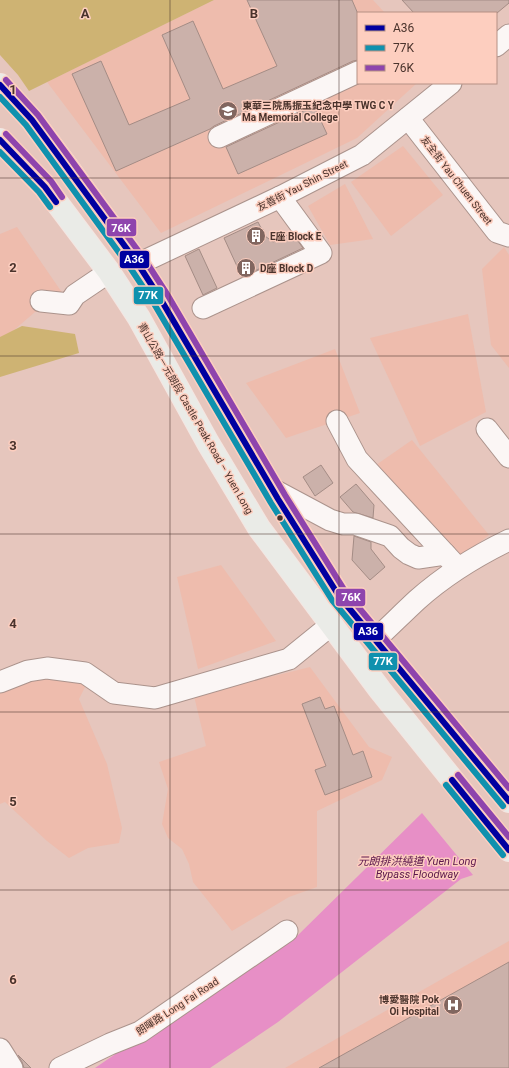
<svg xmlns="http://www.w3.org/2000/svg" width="509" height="1068" viewBox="0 0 509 1068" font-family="Roboto,'Noto Sans TC',sans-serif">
	<rect width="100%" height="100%" fill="#e6c6bd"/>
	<g fill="#eebcad">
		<path d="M214 0H373L385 13H358V83H417L357 138 161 233 47 82Z"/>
		<path d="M403 146 443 195 391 236 351 182Z"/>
		<path d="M345 184 373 239 330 245 308 206Z"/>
		<path d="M17 227 74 310 35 312 0 342V234Z"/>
		<path d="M504 247 509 255V368L491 345 482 269Z"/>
		<path d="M468 314 486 412 420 446 370 338Z"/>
		<path d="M335 349 360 413 286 438 246 383Z"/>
		<path d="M412 440 489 535 461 557 376 465Z"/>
		<path d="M221 565 276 641 198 669 177 577Z"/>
		<path d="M310 667 369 747 392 757 382 780 317 811V887L289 897 232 931 193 882 189 864 182 849 168 838 162 824 168 789 159 762 206 746 194 696Z"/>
		<path d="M41 675 71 679 86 685 79 699 107 764 122 828 119 843 88 848 69 858 47 841 5 802 0 804V688Z"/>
		<path d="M509 941V1068H285Z"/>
	</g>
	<g fill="#ceb373">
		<path d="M0 0H214L29 91 18 75 0 55Z"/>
		<path d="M22 326 75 334 79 353 0 377V337Z"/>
	</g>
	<path fill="#e78fc6" d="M422 813 473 875 461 879 278 1022 210 1068H95L206 992 294 939Z"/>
	<g fill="#cbb1aa" stroke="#a48c85">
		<path d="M247 0H352L358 14V60L353 61 214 126 210 129 116 171 72 74 101 61 129 125 190 99 162 35 193 21 223 89 277 66Z"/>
		<path d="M402 0H509V3L497 13H414Z"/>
		<path d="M314 106 327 134 238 174 226 147Z"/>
		<path d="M258 222 265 236 273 242 292 233 303 248 242 277 224 238Z"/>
		<path d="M199 249 217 288 203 295 185 256Z"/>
		<path d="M321 465 333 483 315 496 303 477Z"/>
		<path d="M356 484 374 505 373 518 353 512 340 497Z"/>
		<path d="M354 536 371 542V549L385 567 370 580 352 560Z"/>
		<path d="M320 697 325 709 334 706 353 755 363 751 372 777 325 795 315 770 326 766 302 704Z"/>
		<path d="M509 962V1068H319Z"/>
		<path d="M18 1055 31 1068H24L22 1062Z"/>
	</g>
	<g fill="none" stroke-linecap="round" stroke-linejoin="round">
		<defs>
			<g id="minor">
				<path d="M496 46 509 35"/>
				<path d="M408 118 497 232 509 236"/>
				<path d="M219 137 358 72"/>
				<path d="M138 264 280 197 362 155 451 83"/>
				<path d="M41 301 69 304 75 295 109 272"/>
				<path d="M203 308 321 253 280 197"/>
				<path d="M337 421 357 459 458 568"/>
				<path d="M487 429 509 457"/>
				<path d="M272 489 330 520 343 524H355L390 536 401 548 409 554 418 558 445 554"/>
				<path d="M375 640C389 627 403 613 417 600 445 575 476 556 509 540"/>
				<path d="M0 682 28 671 47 668 85 673 114 693 155 698 289 659 331 625"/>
				<path d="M0 1049 12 1068"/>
				<path d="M60 1068 110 1044 140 1032 287 931"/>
			</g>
			<g id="major">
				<path d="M0 85 32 120 68 168 138 264 160 298 278 499 339 596 509 801"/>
				<path d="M0 140 45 187 109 272 139 318 208 443 259 528 380 690 509 850"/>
			</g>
		</defs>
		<use href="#minor" stroke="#ab938c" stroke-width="23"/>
		<use href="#major" stroke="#f4e5e1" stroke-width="24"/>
		<use href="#minor" stroke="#fbf6f5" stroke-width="21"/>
		<use href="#major" stroke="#eaebe7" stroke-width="22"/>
		<defs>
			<g id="bus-1">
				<path d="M0 85 32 120 138 264 160 298 278 499 339 596 509 801"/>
				<path d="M0 140 45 187 56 202"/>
				<path d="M452 780 509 850"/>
			</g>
			<g id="bus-2">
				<path d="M0 97 26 125 131 269 153 302 271 503 332 600 503 806"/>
				<path d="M0 152 39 192 50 207"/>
				<path d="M446 785 503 855"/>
			</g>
			<g id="bus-3">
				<path d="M6 80 38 115 145 260 167 294 285 495 345 591 509 788"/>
				<path d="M6 134 51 181 62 197"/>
				<path d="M458 775 509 837"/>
			</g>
		</defs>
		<use href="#bus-1" stroke="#fdcebf" stroke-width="9"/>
		<use href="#bus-2" stroke="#fdcebf" stroke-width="9"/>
		<use href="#bus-3" stroke="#fdcebf" stroke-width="9"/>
		<use href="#bus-1" stroke="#0000a0" stroke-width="6"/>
		<use href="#bus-2" stroke="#0f91ae" stroke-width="6"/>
		<use href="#bus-3" stroke="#8e44ad" stroke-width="6"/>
	</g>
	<path fill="none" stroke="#4a332c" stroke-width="1" stroke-opacity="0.55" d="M170 0V1068M339 0V1068M0 178H509M0 356H509M0 534H509M0 712H509M0 890H509"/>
	<defs>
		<symbol id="school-disc" viewBox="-11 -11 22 22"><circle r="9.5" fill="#81665f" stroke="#fdcebf"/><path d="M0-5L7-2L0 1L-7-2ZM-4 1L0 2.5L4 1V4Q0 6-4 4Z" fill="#fff"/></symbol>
		<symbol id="building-disc" viewBox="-11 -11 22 22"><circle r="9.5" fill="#81665f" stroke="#fdcebf"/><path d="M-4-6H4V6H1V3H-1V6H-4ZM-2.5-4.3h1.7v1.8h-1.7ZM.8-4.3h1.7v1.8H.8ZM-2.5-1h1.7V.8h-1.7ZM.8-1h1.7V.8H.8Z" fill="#fff"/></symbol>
		<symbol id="hospital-disc" viewBox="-11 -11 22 22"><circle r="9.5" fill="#81665f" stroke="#fdcebf"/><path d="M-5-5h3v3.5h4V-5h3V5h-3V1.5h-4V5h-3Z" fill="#fff"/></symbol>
	</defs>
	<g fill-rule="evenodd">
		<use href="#school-disc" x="217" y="100" width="22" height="22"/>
		<use href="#building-disc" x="245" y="225" width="22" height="22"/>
		<use href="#building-disc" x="235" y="257" width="22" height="22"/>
		<use href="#hospital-disc" x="442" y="994" width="22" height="22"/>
	</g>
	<circle fill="#4a332c" stroke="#fdcebf" stroke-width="1.5" cx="280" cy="518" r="3.5"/>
	<g text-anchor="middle" stroke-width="3" stroke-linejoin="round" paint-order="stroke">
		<g font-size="10" font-weight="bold" fill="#4a332c" stroke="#fdcebf" text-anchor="start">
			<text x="242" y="109">東華三院馬振玉紀念中學 TWG C Y<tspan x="242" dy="12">Ma Memorial College</tspan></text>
			<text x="270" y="240">E座 Block E</text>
			<text x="260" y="272">D座 Block D</text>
			<text x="439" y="1003" text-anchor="end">博愛醫院 Pok<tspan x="439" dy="12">Oi Hospital</tspan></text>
		</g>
		<g font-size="10" fill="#4a332c" stroke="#fdcebf">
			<text transform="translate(457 180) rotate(52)" y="4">友全街 Yau Chuen Street</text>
			<text transform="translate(302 185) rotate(-27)" y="4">友善街 Yau Shin Street</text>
			<text transform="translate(196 418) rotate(60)" y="4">青山公路－元朗段 Castle Peak Road – Yuen Long</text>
			<text transform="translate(177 1006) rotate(-33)" y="4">朗暉路 Long Fai Road</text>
		</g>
		<g font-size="11" font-style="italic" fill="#5b164c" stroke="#fdcebf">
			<text x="417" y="865">元朗排洪繞道 Yuen Long<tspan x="417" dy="13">Bypass Floodway</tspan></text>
		</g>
	</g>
	<g font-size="13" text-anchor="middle" font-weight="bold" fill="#4a332c" stroke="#fdcebf" stroke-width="3" stroke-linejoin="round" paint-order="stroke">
		<text x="85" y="18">A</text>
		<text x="254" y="18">B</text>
		<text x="13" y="94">1</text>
		<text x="13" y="272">2</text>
		<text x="13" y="450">3</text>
		<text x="13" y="628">4</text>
		<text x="13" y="806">5</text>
		<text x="13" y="984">6</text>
	</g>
	<g stroke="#fdcebf" stroke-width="1.5">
		<rect x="106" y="218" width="31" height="19" rx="4" fill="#8e44ad"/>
		<rect x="119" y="250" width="31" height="19" rx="4" fill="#0000a0"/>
		<rect x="133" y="286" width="31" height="19" rx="4" fill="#0f91ae"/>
		<rect x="335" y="588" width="31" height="19" rx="4" fill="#8e44ad"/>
		<rect x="353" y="622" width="31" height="19" rx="4" fill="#0000a0"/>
		<rect x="368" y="652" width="30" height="19" rx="4" fill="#0f91ae"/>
	</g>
	<g font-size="11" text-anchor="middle" font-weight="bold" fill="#fff">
		<text x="121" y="232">76K</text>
		<text x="134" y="263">A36</text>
		<text x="148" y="299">77K</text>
		<text x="351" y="601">76K</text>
		<text x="368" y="635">A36</text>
		<text x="383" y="665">77K</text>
	</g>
	<rect x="357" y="12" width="140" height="72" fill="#fdcebf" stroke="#b59084"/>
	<rect x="365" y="25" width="20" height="6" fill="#0000a0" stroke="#b59084"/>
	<text x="393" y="32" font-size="12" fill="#4a332c">A36</text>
	<rect x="365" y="45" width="20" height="6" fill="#0f91ae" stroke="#b59084"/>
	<text x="393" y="52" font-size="12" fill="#4a332c">77K</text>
	<rect x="365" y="65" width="20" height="6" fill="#8e44ad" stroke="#b59084"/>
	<text x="393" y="72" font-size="12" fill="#4a332c">76K</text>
</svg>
